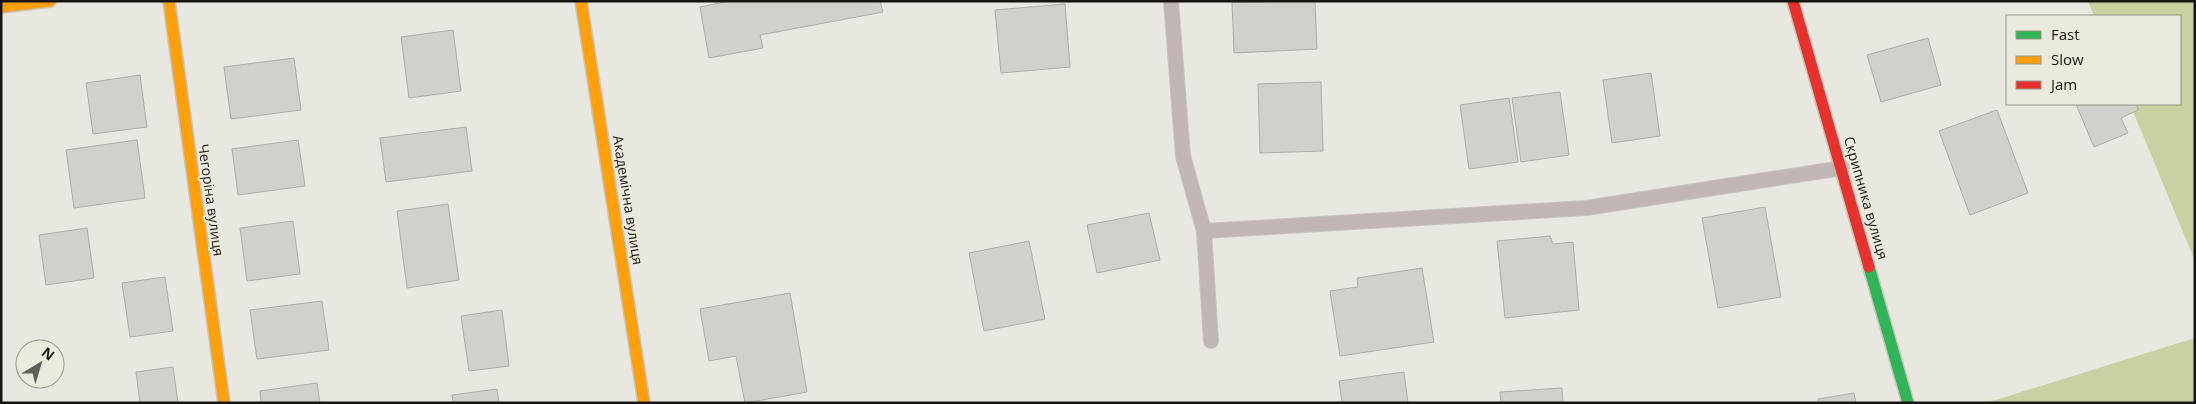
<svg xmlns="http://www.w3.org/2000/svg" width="2196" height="404" viewBox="0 0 2196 404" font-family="'Open Sans',sans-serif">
	<rect width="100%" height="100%" fill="#e8e7e0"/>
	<g fill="#c9d1a3">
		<path d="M2088 1H2195V261L2130 104H2180V16H2094Z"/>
		<path d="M2195 338V403H1986Z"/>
	</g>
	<g fill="#d3d0cc" stroke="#aeaca7">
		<path d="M729 1H880L883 12 760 35 763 48 709 58 700 7Z"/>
		<path d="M1315 1 1317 49 1234 53 1232 2Z"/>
		<path d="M1065 4 1070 67 1001 73 995 10Z"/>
		<path d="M453 30 461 91 409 98 401 37Z"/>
		<path d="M1928 38 1941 85 1881 102 1867 55Z"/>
		<path d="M294 58 301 110 231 119 224 67Z"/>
		<path d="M1651 73 1660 136 1612 143 1603 80Z"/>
		<path d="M140 75 147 127 93 134 86 83Z"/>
		<path d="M1321 82 1323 151 1260 153 1258 84Z"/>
		<path d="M1560 92 1569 155 1521 162 1512 98Z"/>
		<path d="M1509 98 1518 162 1469 169 1460 105Z"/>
		<path d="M2076 104H2136L2138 110 2121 118 2128 133 2094 147Z"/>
		<path d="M1997 110 2028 193 1970 215 1939 131Z"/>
		<path d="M466 127 472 171 386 182 380 138Z"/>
		<path d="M137 140 145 198 74 208 66 150Z"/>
		<path d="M298 140 305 186 238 195 232 149Z"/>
		<path d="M448 204 459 280 407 288 397 211Z"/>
		<path d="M1765 207 1781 297 1718 308 1702 218Z"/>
		<path d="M1149 213 1160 260 1097 273 1087 225Z"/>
		<path d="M293 221 300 274 247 281 240 228Z"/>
		<path d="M87 228 94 278 46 285 39 235Z"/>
		<path d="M1550 236 1553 244 1573 242 1579 310 1505 318 1497 241Z"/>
		<path d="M1029 241 1045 319 984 331 969 253Z"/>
		<path d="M1422 268 1434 342 1340 356 1330 291 1358 287 1357 278Z"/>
		<path d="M165 277 173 331 130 337 122 283Z"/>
		<path d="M790 293 807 392 745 403 736 356 709 361 700 309Z"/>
		<path d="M322 301 329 350 257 359 250 310Z"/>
		<path d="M502 310 509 366 469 371 461 316Z"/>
		<path d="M173 367 178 403H140L136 372Z"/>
		<path d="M1404 372 1408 403H1342L1339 381Z"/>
		<path d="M317 383 320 403H261L260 391Z"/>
		<path d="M1562 388 1563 403H1501L1500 392Z"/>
		<path d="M497 389 499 403H453L452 395Z"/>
		<path d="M1854 393 1856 403H1819L1818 399Z"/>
	</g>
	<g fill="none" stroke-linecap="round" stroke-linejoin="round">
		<defs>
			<g id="lane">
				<path d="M1171 1 1183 156 1204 231 1211 341"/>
				<path d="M1204 231 1586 208 1842 168"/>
			</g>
			<path id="fast" d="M1869 267 1908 403"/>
			<g id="slow">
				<path d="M169 1 224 403"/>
				<path d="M581 1 644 403"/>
				<path d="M1 7 50 1"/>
			</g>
			<path id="jam" d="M1793 1 1869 267"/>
		</defs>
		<use href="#lane" stroke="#c6c5c0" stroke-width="16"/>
		<use href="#fast" stroke="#c6c5c0" stroke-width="14"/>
		<use href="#slow" stroke="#c6c5c0" stroke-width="14"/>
		<use href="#jam" stroke="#c6c5c0" stroke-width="14"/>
		<use href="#lane" stroke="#c2b6b5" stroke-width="14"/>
		<use href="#fast" stroke="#30b455" stroke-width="11"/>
		<use href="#slow" stroke="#ff9f0a" stroke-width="11"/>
		<use href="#jam" stroke="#e5322d" stroke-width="11"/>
	</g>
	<g text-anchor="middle" stroke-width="4" stroke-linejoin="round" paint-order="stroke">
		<g font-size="14" fill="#171611" stroke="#eceadc">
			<text transform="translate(1866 198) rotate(74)" y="5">Скрипника вулиця</text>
			<text transform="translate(211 200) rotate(82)" y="5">Чегоріна вулиця</text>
			<text transform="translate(628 200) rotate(81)" y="5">Академічна вулиця</text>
		</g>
	</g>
	<rect width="2196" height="404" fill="none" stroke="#171611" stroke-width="5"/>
	<rect x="2006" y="15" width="175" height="90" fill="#eceadc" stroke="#97958b"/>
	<rect x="2016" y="31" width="25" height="8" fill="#30b455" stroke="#97958b"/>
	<text x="2051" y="40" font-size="15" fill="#171611">Fast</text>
	<rect x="2016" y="56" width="25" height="8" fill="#ff9f0a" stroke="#97958b"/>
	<text x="2051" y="65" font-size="15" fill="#171611">Slow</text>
	<rect x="2016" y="81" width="25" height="8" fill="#e5322d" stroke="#97958b"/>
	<text x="2051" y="90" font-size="15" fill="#171611">Jam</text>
	<g transform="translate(40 364) rotate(38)"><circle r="24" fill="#eceadc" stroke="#97958b"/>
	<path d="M0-4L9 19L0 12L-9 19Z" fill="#605f59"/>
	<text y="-8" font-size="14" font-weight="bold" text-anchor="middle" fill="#171611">N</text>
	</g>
</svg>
